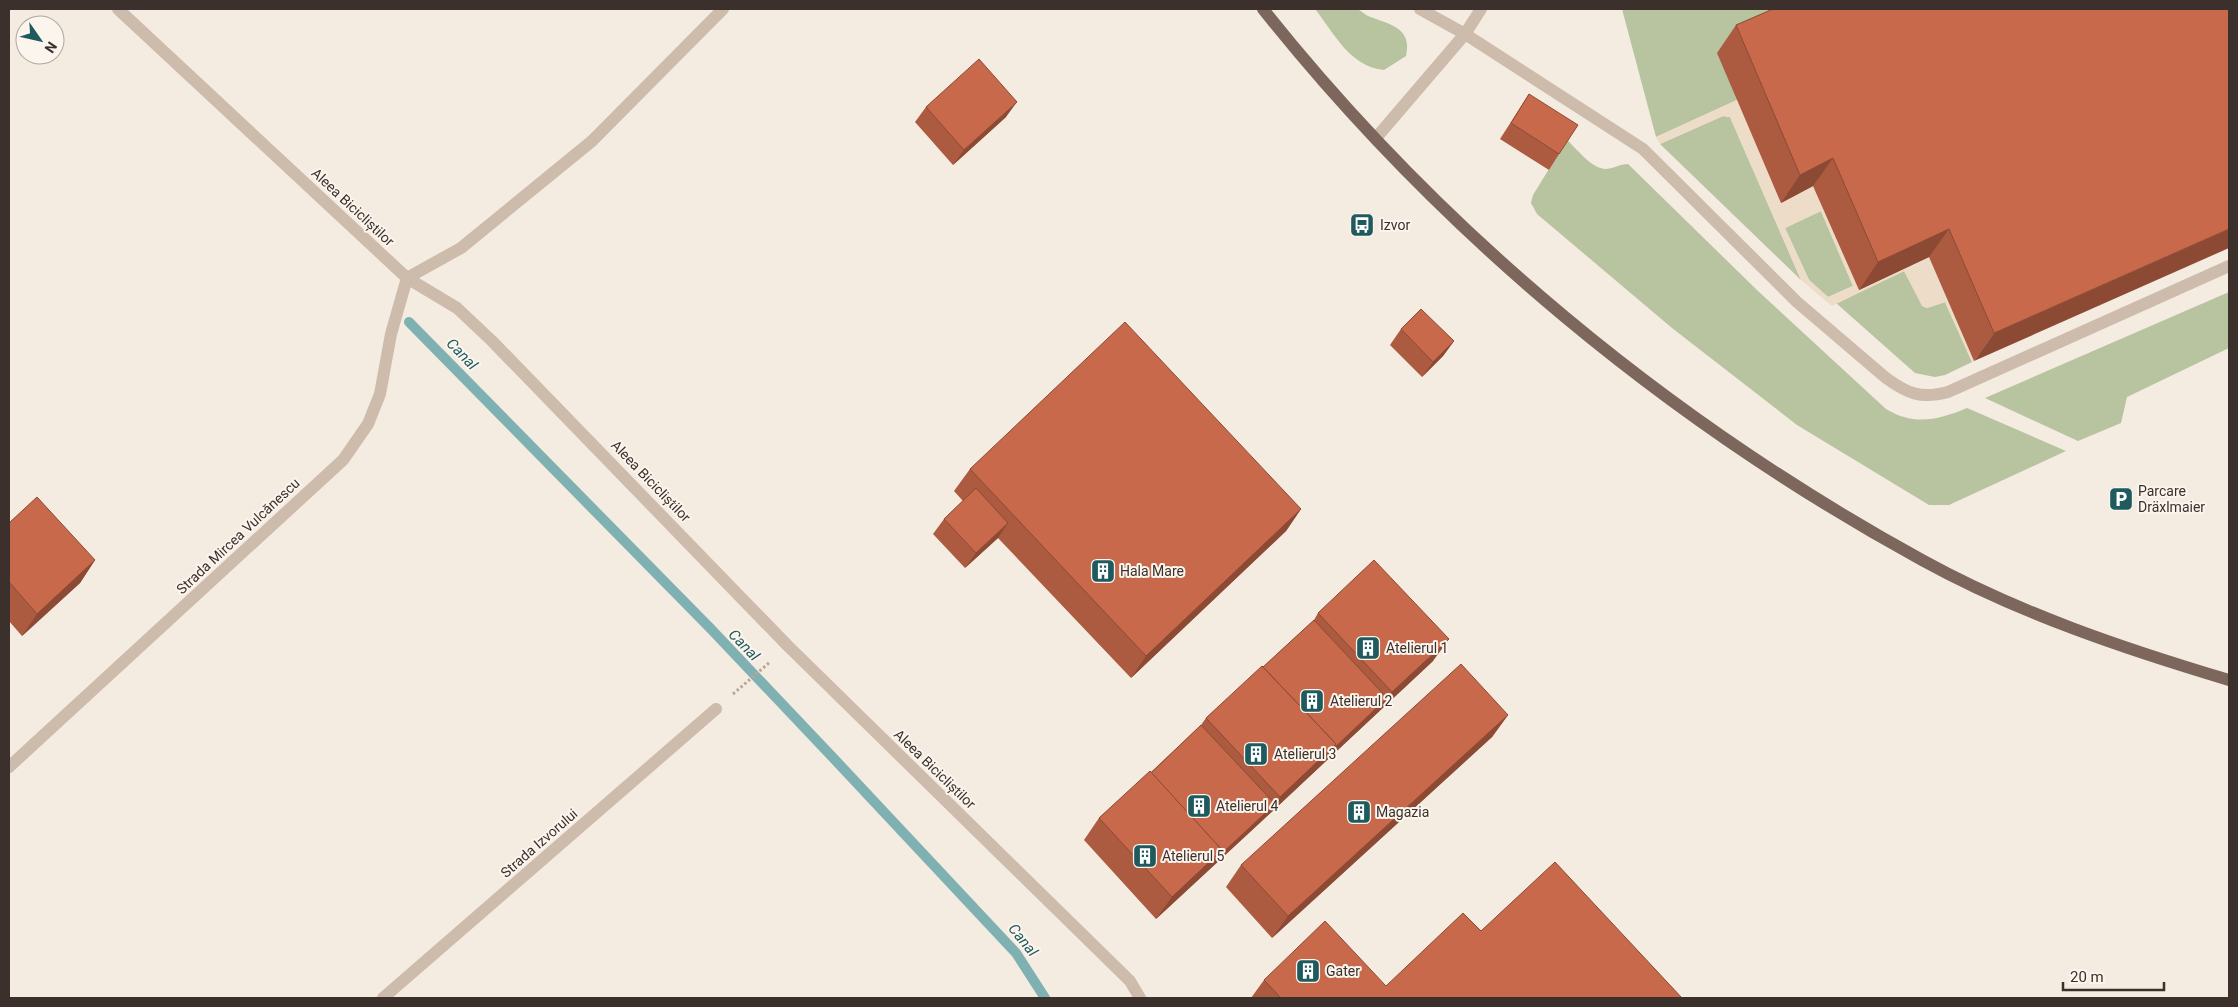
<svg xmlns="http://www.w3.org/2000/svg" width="2238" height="1007" viewBox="0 0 2238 1007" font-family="Roboto,sans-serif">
	<rect width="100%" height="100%" fill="#f4ebe1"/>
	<g fill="#b8c4a0">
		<path d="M1315 9C1328 9 1342 8 1355 9 1360 9 1364 14 1368 16 1388 24 1413 27 1406 56L1384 70C1350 67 1334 33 1315 9Z"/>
		<path d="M1622 9H1819L1737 100 1656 137Z"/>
		<path d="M1723 116 1730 117 1801 280 1660 144Z"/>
		<path d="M1567 140C1577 149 1591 168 1605 169 1613 169 1620 164 1628 164L1759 292 1886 409C1914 426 1938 420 1967 408L2066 451 1949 505H1929L1797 425 1672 328 1537 214 1531 203 1533 195Z"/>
		<path d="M1821 211 1853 286 1828 297 1809 280 1785 228Z"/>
		<path d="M1904 271 1923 306 1927 308 1945 302 1972 362 1945 375 1935 377 1915 373 1836 303Z"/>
		<path d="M2229 292V348L2127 397 2121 423 2078 441 1985 398Z"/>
	</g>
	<path fill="#ecdcc8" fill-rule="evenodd" d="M1737 100 1781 202 1813 186 1929 257 1974 361 1972 362 1945 302 1927 308 1922 306 1904 271 1832 306 1801 280 1730 117 1723 116 1660 144 1656 137ZM1821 211 1853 286 1828 297 1809 280 1785 228Z"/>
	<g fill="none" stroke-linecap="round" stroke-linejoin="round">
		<path stroke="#7fb0b2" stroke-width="10" d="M409 322 711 629 838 763 1016 953 1045 998"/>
		<path stroke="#b9a596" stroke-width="3" stroke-dasharray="2.5 2.5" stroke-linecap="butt" d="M733 694 770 662"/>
		<g stroke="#cdbbac" stroke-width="12">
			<path d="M1420 9 1465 34 1643 149 1797 302 1886 378C1908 394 1921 399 1948 392L2229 266"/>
			<path d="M1376 138 1465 34 1481 9"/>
			<path d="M407 278 461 248 592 141 723 9"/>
		</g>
		<g stroke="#cdbbac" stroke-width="12">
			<path d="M118 9 407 278 457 308 492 341 788 646 1130 981 1140 998"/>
			<path d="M9 767 343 460 368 424 380 394 391 334 407 278"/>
			<path d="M383 998 716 709"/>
		</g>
		<path stroke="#7d675c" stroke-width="12" d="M1263 9C1442 234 1670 422 1922 560 2018 613 2125 649 2229 680"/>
	</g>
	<g fill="#ac5a40">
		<path d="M2229 9 1974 361 1929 257 1859 290 1813 186 1781 203 1717 53 1736 25Z"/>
		<path d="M1529 94 1559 154 1549 170 1500 139Z"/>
		<path d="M926 107 1006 117 953 165 915 122Z"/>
		<path d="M1401 329 1454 341 1443 356 1422 377 1390 345Z"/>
		<path d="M970 469 1301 509 1286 531 1131 678 998 538 965 568 933 534 944 519 963 501 954 491Z"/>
		<path d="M9 523 95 560 80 583 22 636 9 621Z"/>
		<path d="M1318 613 1433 661 1264 819 1156 919 1084 840 1099 818 1151 772 1201 725 1206 718 1263 667 1314 620Z"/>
		<path d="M1508 715 1492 737 1272 938 1226 887 1241 865Z"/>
		<path d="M1481 931 1682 998H1251L1264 980 1386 986Z"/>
	</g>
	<g fill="#8c4a34">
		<path d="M1017 102 1006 117 953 165 964 150Z"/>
		<path d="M1833 158 1813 186 1781 203 1800 175Z"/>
		<path d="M1949 229 1929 257 1859 290 1878 262Z"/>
		<path d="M2229 229V248L1974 361 1994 333Z"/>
		<path d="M1454 341 1443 356 1422 377 1433 362Z"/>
		<path d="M1301 509 1286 531 1131 678 1146 656Z"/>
		<path d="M1008 523 998 538 965 568 976 553Z"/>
		<path d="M95 560 80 583 22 636 37 614Z"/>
		<path d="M1449 639 1433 661 1264 819 1280 797 1336 744 1387 698 1392 692Z"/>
		<path d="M1508 715 1492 737 1272 938 1288 916Z"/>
		<path d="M1275 804 1264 819 1156 919 1172 897 1222 850Z"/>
	</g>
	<g fill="#c8694b" stroke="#8c4a34">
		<path d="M1773 9H2229V229L1994 333 1949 229 1878 262 1833 158 1800 175 1736 25Z"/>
		<path d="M979 59 1017 102 964 150 926 107Z"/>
		<path d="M1529 94 1578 125 1559 154 1511 123Z"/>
		<path d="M1421 309 1454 341 1433 362 1401 329Z"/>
		<path d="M1125 322 1301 509 1146 656 970 469Z"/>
		<path d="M976 488 1008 523 976 553 944 519Z"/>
		<path d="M37 497 95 560 37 614 9 582V523Z"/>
		<path d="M1374 560 1449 639 1392 692 1318 613Z"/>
		<path d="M1314 620 1387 698 1331 751 1336 744 1263 667Z"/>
		<path d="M1461 664 1508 715 1288 916 1241 865Z"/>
		<path d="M1262 666 1336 744 1280 797 1206 718Z"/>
		<path d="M1201 725 1275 804 1218 857 1222 850 1151 773Z"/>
		<path d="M1150 771 1222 850 1172 897 1099 818Z"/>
		<path d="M1555 862 1682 998H1281L1264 980 1325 921 1386 986 1463 913 1481 931Z"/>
	</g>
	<defs>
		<symbol id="bus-square" viewBox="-11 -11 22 22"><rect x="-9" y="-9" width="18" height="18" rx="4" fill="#1f5a5e" stroke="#fbf5ee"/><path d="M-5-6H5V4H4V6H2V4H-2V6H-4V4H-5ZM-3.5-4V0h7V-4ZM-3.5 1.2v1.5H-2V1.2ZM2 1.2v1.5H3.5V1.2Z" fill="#fff"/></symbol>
		<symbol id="parking-square" viewBox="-11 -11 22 22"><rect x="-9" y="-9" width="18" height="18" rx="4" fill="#1f5a5e" stroke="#fbf5ee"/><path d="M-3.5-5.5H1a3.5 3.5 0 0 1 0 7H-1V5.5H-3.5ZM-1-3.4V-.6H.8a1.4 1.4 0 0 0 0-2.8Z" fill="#fff"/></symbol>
		<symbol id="building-square" viewBox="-11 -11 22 22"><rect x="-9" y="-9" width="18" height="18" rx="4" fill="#1f5a5e" stroke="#fbf5ee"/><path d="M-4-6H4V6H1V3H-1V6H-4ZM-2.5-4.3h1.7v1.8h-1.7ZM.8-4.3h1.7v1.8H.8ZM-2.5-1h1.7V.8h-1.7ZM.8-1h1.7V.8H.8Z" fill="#fff"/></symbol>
	</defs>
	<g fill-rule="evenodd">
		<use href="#bus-square" x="1348" y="211" width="28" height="28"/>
		<use href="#parking-square" x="2107" y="485" width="28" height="28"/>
		<use href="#building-square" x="1089" y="557" width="28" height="28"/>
		<use href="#building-square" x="1354" y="634" width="28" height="28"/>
		<use href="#building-square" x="1298" y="687" width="28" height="28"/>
		<use href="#building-square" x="1242" y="740" width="28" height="28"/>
		<use href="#building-square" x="1185" y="792" width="28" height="28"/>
		<use href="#building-square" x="1345" y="798" width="28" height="28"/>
		<use href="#building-square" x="1131" y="842" width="28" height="28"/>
		<use href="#building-square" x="1294" y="957" width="28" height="28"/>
	</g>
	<g text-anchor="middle" stroke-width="4" stroke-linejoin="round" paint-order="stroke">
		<g font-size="14" fill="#3b302b" stroke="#fbf5ee">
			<text transform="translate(353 207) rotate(43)" y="5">Aleea Bicicliștilor</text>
			<text transform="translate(651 481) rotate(46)" y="5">Aleea Bicicliștilor</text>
			<text transform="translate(238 536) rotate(-43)" y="5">Strada Mircea Vulcănescu</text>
			<text transform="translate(935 769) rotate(44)" y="5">Aleea Bicicliștilor</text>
			<text transform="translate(539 843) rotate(-41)" y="5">Strada Izvorului</text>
		</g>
		<g font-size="14" fill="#3b302b" stroke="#fbf5ee" text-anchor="start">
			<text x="1380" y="230">Izvor</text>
			<text x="2138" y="496">Parcare<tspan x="2138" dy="16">Dräxlmaier</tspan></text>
			<text x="1120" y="576">Hala Mare</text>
			<text x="1386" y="653">Atelierul 1</text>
			<text x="1330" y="706">Atelierul 2</text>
			<text x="1274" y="759">Atelierul 3</text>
			<text x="1216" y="811">Atelierul 4</text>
			<text x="1376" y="817">Magazia</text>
			<text x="1162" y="861">Atelierul 5</text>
			<text x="1326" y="976">Gater</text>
		</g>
		<g font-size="15" font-style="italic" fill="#1f5a5e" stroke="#fbf5ee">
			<text transform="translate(462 354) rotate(46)" y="5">Canal</text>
			<text transform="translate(744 645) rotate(46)" y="5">Canal</text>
			<text transform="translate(1023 940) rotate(51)" y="5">Canal</text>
		</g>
	</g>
	<rect width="2238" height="1007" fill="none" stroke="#3b302b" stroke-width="20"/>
	<g transform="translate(40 40) rotate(124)"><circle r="24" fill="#fbf5ee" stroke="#aea6a0"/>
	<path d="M0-4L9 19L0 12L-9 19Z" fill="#1f5a5e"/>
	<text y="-8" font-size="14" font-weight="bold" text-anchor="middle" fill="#3b302b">N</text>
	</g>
	<path d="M2063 982v8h101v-8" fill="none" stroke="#3b302b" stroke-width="2.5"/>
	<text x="2070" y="982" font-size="15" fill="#3b302b" stroke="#fbf5ee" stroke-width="4" paint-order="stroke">20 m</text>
</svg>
